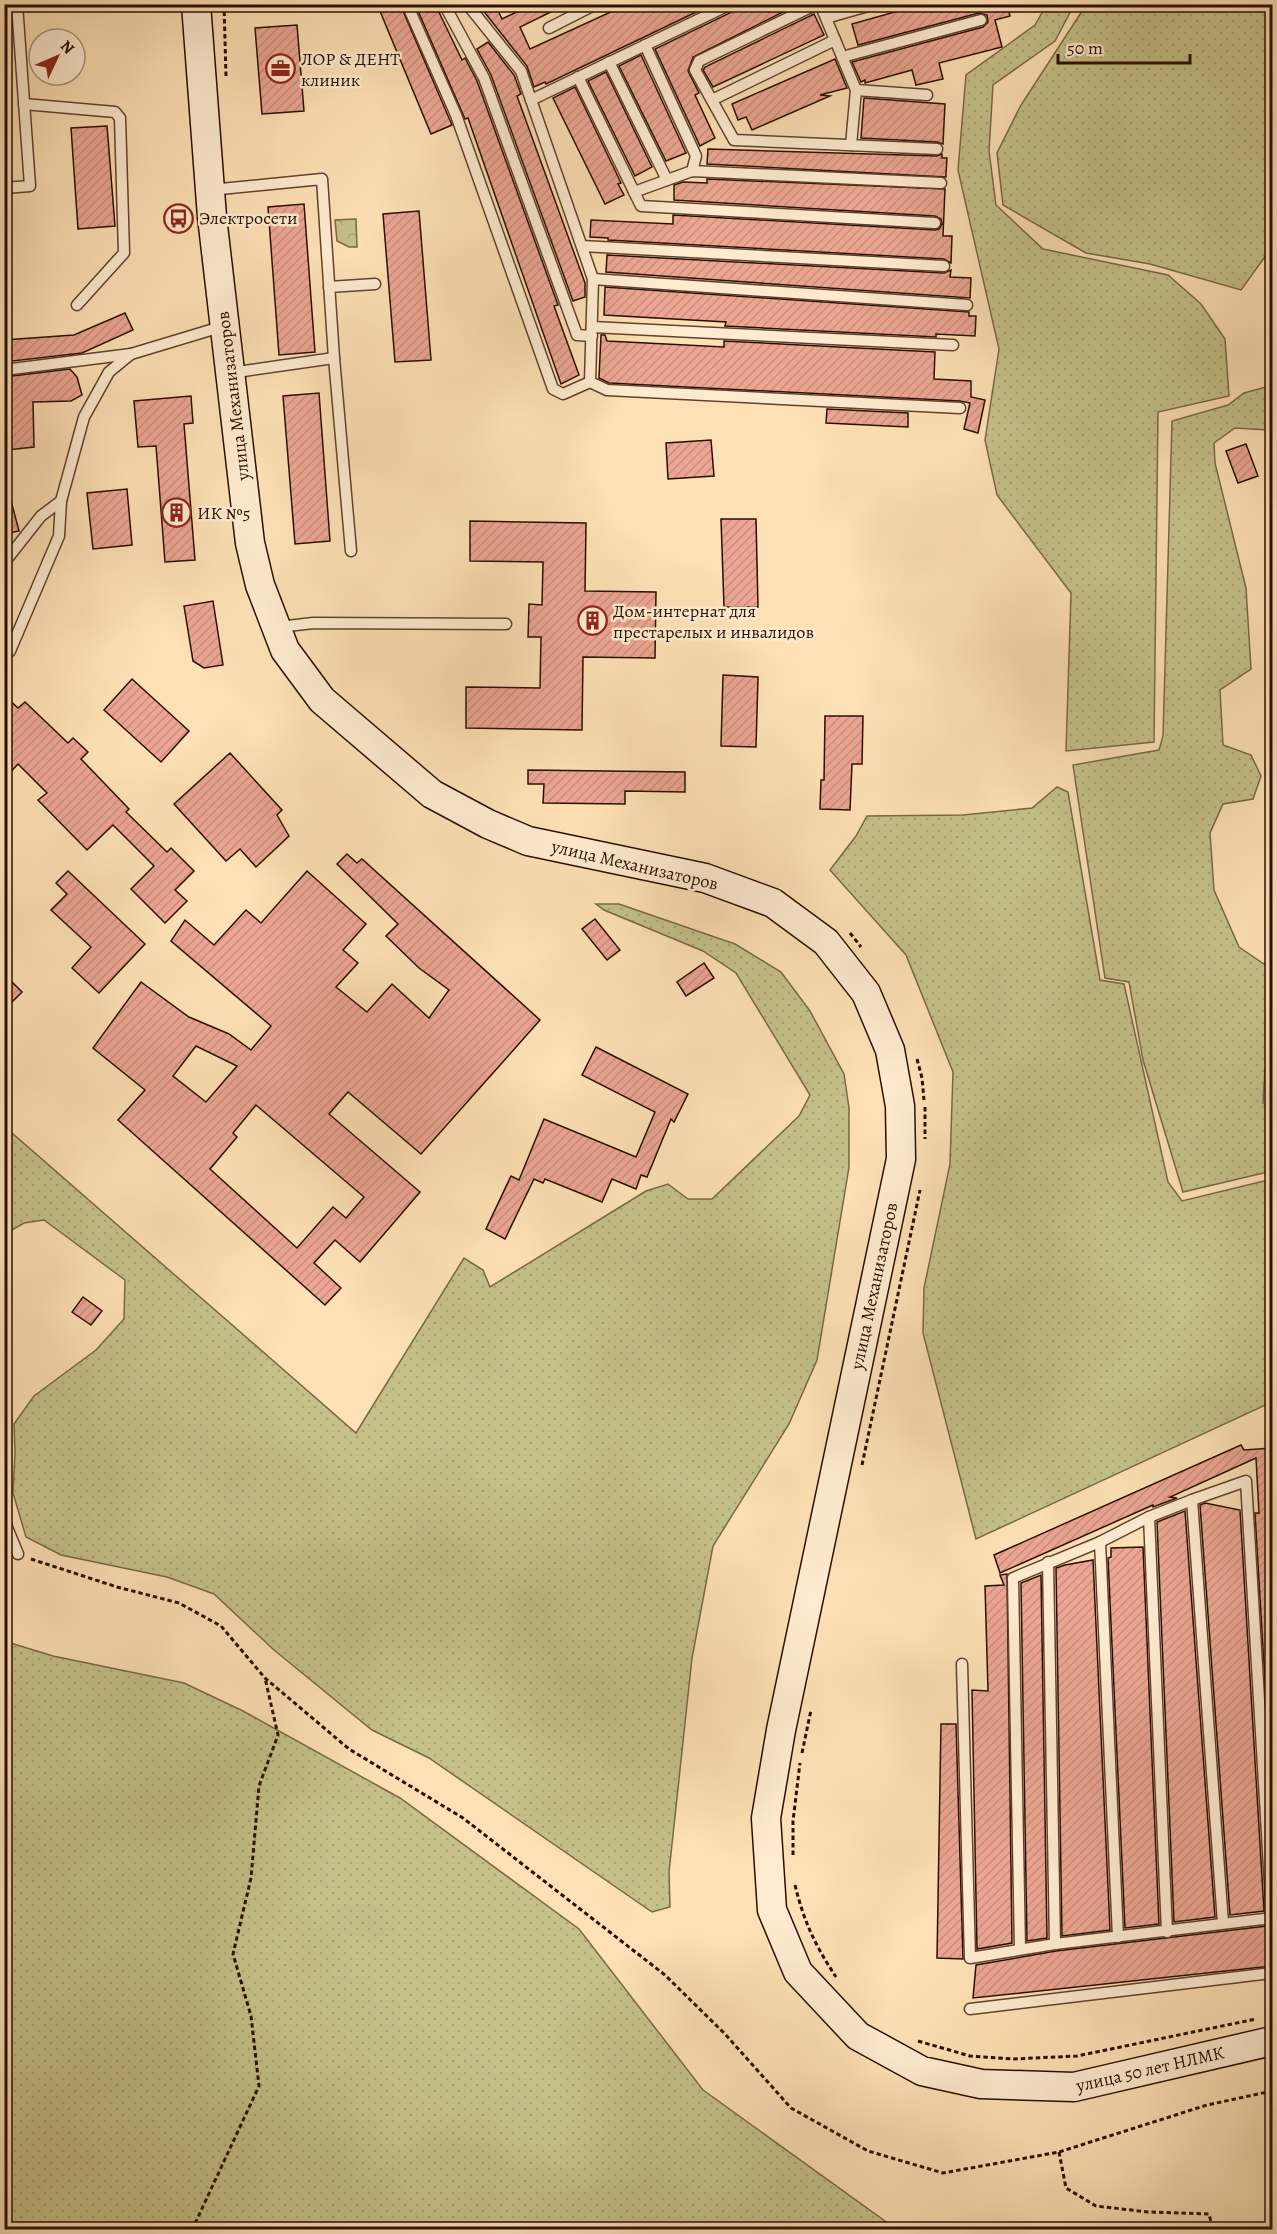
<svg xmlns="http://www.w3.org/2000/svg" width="1277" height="2234" viewBox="0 0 1277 2234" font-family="Alegreya,serif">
	<defs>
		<pattern id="grass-dots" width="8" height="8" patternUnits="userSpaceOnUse" patternTransform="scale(1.5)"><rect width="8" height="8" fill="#c5c189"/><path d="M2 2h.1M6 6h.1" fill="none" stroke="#a9a575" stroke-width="1.8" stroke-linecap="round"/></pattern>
		<pattern id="park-crowns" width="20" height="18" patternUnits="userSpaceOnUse" patternTransform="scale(1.5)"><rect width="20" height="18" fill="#c5c189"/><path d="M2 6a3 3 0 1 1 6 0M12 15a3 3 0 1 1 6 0" fill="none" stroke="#a9a575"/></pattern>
		<pattern id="building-hatch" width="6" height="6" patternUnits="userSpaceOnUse" patternTransform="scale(1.5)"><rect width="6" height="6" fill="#eca693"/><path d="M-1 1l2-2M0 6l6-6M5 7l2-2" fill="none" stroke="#cb8e7d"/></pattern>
	</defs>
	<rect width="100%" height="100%" fill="#fde0b5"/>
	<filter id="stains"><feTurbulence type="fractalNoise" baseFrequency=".00333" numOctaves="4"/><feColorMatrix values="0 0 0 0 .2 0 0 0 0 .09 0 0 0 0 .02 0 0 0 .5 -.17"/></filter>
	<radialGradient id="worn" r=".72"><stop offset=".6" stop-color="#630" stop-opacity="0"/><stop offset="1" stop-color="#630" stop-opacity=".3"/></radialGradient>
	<g fill="url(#grass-dots)" stroke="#786846" stroke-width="1.5">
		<path d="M1047 4 1074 5 1055 41 993 85 989 151 996 205 1043 249 1168 275 1201 304 1225 339 1229 396 1158 412 1154 742 1066 751 1071 593 997 495 985 440 999 349 958 170 966 75 1035 25Z"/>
		<path d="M1086 5H1272V247L1241 290 1150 264 1086 253 1003 205 997 153 1021 105Z"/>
		<path d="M1266 387 1272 393V428L1267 430 1235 428 1214 443 1215 463 1246 588 1251 669 1220 690 1223 745 1251 755 1261 776 1253 799 1223 804 1210 833 1214 890 1239 947 1264 964H1272V1024L1267 1046 1272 1054V1072L1265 1069 1263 1103 1272 1109V1171L1183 1192 1143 1060 1129 982 1105 978 1073 765 1159 750 1163 736 1172 421 1228 405 1244 393Z"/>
		<path d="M1057 787 1068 792 1100 980 1124 984 1168 1182 1182 1201 1264 1181 1272 1182V1402L976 1539 923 1333 924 1288 950 1164 953 1072 906 955 830 870 856 836 867 816 963 815 1032 808Z"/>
		<path d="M596 904H619L735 944 781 972 810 1011 844 1074 849 1108V1167L817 1360 789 1424 713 1546 692 1658 669 1872 670 1907 652 1912 429 1758 372 1730 274 1650 214 1594 167 1577 61 1555 26 1537 13 1493 15 1453 14 1424 34 1396 96 1350 124 1319 125 1280 44 1220 24 1223 5 1234V1127L356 1433 464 1258 483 1270 490 1287 646 1191 668 1184 688 1199H712L799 1116 810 1095 736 973 703 951 604 910Z"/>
		<path d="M4 1641 53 1656 184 1683 243 1711 400 1798 579 1929 703 2090 896 2229H5Z"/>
	</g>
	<path fill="url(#park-crowns)" stroke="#786846" stroke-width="1.5" d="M356 219 357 247H349L337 241 335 220Z"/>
	<g fill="url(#building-hatch)" stroke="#2a0e02" stroke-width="1.5" fill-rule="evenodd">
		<path d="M377 4H400L452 125 431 134Z"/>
		<path d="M415 4H435L462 60 465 58 477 81 558 305 554 306 579 375 561 384 468 118 465 119Z"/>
		<path d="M478 4H495L502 19 533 4H567L520 27 530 49 628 4H713L546 84 545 82 534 87 527 66Z"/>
		<path d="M738 4H799L693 57 688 71 699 93 695 95 715 138 700 146 655 49 734 11Z"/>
		<path d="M923 4H1007L1010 16 995 20 1002 47 939 63 943 79 916 85 912 70 865 83V80L861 82 852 62 983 27 988 22 987 15 979 13 858 45 852 24Z"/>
		<path d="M814 14 824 35 713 87 703 70 705 67Z"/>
		<path d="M297 25 304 111 262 114 255 28Z"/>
		<path d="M488 42 514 75 521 94 517 96 585 283V297L573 301 491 75 477 49Z"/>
		<path d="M641 55 686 153 666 161 619 66Z"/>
		<path d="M835 59 847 88 820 95 830 96 752 130 746 117 738 120 732 104Z"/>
		<path d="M606 72 652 167 635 176 588 81Z"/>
		<path d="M575 87 621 183 618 184 624 195 605 204 553 98Z"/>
		<path d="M864 98 945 104 943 144 937 142 861 138Z"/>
		<path d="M107 126 115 226 78 229 71 128Z"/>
		<path d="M708 149 937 156 942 154V158H947L946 174V177L707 164Z"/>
		<path d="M707 179 945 189 943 236H952L951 263 944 259 608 240V238L590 237 591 220 673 224V215L935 230 939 229 942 224 941 219 935 216 674 200V185L683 182 707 183Z"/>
		<path d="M304 204 315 352 279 355 268 207Z"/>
		<path d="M419 211 431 360 395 362 383 214Z"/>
		<path d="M607 255 944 273 951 270 950 277 971 278 970 298 606 272Z"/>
		<path d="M605 287 969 312V316H976L975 336 936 334V337L725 326 726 322 604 315Z"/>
		<path d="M125 313 133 330 82 353 4 362V340L74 335Z"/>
		<path d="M601 335H605L607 341 724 347V341L935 352 934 379 971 381V397L985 400 978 433 964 429 970 403 960 401 609 383 599 378Z"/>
		<path d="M70 369 77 377 82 395 71 401 33 402 34 447 7 450 4 442V377Z"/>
		<path d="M319 393 330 541 295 544 283 396Z"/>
		<path d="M191 396 193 423 184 424 195 560 165 562 156 446 138 447 134 401Z"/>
		<path d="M827 409 908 413V427L826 423Z"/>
		<path d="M711 440 714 476 668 479 666 443Z"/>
		<path d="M1246 444 1258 476 1238 483 1226 451Z"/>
		<path d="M127 489 132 545 93 549 87 493Z"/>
		<path d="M4 493H9L19 531 4 534Z"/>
		<path d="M721 519H756L758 607H724Z"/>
		<path d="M470 521 586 523 585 591 656 592 655 658 583 657 582 730 466 728V687L540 688 541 637H528L529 604 542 605 543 562 470 561Z"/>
		<path d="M213 601 223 665 204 668 193 661 184 606Z"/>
		<path d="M723 675 758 677 756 747 721 746Z"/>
		<path d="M132 679 189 731 161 762 104 710Z"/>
		<path d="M4 695 18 708 25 702 68 743 73 738 88 752 81 759 129 809 126 812 167 852 171 848 194 871 175 890 187 901 165 923 131 889 154 866 113 825 87 850 38 800 47 793 18 764 4 779Z"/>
		<path d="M825 716H863L862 764H852L850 810 820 809 821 780H824Z"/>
		<path d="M230 753 282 810 277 815 289 836 256 867 240 849 226 861 174 804Z"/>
		<path d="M528 770 685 772V792L625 791V804L543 803 544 784H528Z"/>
		<path d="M347 854 357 863 362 859 540 1020 421 1154 348 1092 329 1114 420 1192 360 1262 335 1240 314 1263 341 1288 325 1305 118 1120 145 1090 93 1048 141 982 189 1017 229 1034 251 1050 271 1026 171 941 185 920 214 945 246 910 261 923 307 871 366 924 343 950 358 963 336 987 367 1012 392 984 429 1018 449 990 419 968 386 936 398 924 337 864ZM196 1046 237 1066 206 1102 173 1076ZM256 1105 364 1197 346 1218 333 1207 297 1248 210 1169 237 1137 233 1133Z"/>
		<path d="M68 871 145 944 99 993 72 968 91 947 51 910 67 894 56 883Z"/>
		<path d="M595 919 620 950 607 960 582 929Z"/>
		<path d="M704 963 714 978 686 996 677 982Z"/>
		<path d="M4 974 22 992 4 1010Z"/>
		<path d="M596 1047 688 1094 674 1122 671 1119 647 1177 641 1175 636 1189 612 1179 602 1202 545 1179 543 1183 534 1179 505 1239 486 1229 511 1176 519 1180 544 1119 636 1157 655 1112 582 1075Z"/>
		<path d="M83 1297 102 1311 91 1325 72 1312Z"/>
		<path d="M1241 1445 1244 1450 1272 1448V1800L1255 1513H1259L1256 1458 1170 1497 1177 1498 1153 1507V1505L1000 1573 994 1555Z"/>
		<path d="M1205 1503 1240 1510 1264 1911 1230 1915 1200 1505Z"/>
		<path d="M1185 1511 1215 1917 1174 1922 1157 1522Z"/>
		<path d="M1143 1547 1159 1924 1125 1928 1108 1558 1111 1557V1548Z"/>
		<path d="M1093 1560 1110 1930 1062 1936 1056 1568 1065 1565Z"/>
		<path d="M1007 1574 1012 1943 977 1949 972 1690 988 1691 985 1586 1004 1585 1000 1575Z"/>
		<path d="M1041 1575 1047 1938 1027 1941 1021 1583Z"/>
		<path d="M941 1724H956L963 1959 937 1958Z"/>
		<path d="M1267 1926H1272V1966L973 1998 976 1965 1056 1951Z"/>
	</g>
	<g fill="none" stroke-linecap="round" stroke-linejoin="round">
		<defs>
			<g id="service">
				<path d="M407 4 456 115 553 389 563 394 590 382 593 279 521 71 467 4"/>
				<path d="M444 4 484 78 577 335 592 336"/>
				<path d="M817 4 699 61 695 70 734 140 937 149"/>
				<path d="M820 4 856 90 851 145"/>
				<path d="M515 5 516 4"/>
				<path d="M826 18 875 4"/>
				<path d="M549 28 596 4"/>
				<path d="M645 45 696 156 692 171"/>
				<path d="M842 57 981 20"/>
				<path d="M609 62 667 180"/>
				<path d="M578 77 641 206 935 223"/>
				<path d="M856 90 927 95"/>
				<path d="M531 100 731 4"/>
				<path d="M712 100 835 40"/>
				<path d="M24 104 115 112 120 118 124 253 77 305"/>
				<path d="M4 188 30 186 17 4"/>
				<path d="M210 190 322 179 334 358 351 551"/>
				<path d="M634 192 692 171 941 183"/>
				<path d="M582 246 944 266"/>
				<path d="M593 279 967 305"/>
				<path d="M329 287 375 284"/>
				<path d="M592 327 953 345"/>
				<path d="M4 370 131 354 224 326"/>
				<path d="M230 373 334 358"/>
				<path d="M590 382 607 390 960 408"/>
				<path d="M4 563 41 516 61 501"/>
				<path d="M279 627 313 623 506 624"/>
				<path d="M4 657 10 651 59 536 61 501 84 417 109 372 131 354"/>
				<path d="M1192 1500 1223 1923"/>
				<path d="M1149 1517 1167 1932"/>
				<path d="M4 1520 18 1554"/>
				<path d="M1100 1542 1118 1937"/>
				<path d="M1048 1562 1055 1944"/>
				<path d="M962 1664 970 1958 1055 1944 1272 1918"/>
				<path d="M1020 1949 1013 1578 1100 1542 1149 1517 1192 1500 1246 1481 1272 1918"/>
				<path d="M970 2009 1272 1973"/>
			</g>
			<path id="secondary" d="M196 4 212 217 250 543 260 585 285 650 322 700 432 794 488 824 528 841 705 878 773 903 826 942 866 993 890 1050 900 1106 901 1159 781 1730 766 1818 772 1910 798 1972 858 2036 922 2071 981 2084 1074 2087 1272 2041"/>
		</defs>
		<use href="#service" stroke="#5f422f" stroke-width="13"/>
		<use href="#secondary" stroke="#2a0e02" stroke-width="31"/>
		<g stroke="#2a0e02" stroke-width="3" stroke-dasharray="4.5 3" stroke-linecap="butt">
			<path d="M224 4 226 76"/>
			<path d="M850 933 861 947"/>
			<path d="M917 1059 922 1078 924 1100"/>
			<path d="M925 1107V1139"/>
			<path d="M862 1465 920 1190"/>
			<path d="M31 1559 117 1587 179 1603 221 1626 265 1678 349 1749 463 1818 665 1975 725 2034 791 2108 868 2151 943 2173 1059 2152 1207 2105 1272 2091"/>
			<path d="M802 1753 811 1710"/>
			<path d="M793 1855V1821L800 1763"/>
			<path d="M795 1885C804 1922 815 1945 836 1977"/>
			<path d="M918 2041 970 2056 1013 2059 1077 2056 1256 2019"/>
			<path d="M1059 2152 1066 2188 1096 2206 1148 2212 1209 2214 1213 2230"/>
			<path d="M192 2230 259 2086 251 2016 233 1954 251 1878 259 1786 278 1735 265 1678"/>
		</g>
		<use href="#service" stroke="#feebcf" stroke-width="10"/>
		<use href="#secondary" stroke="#feebcf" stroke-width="28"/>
	</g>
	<defs>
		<symbol id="office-ring" viewBox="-11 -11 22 22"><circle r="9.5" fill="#feebcf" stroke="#8f2418" stroke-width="1.5"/><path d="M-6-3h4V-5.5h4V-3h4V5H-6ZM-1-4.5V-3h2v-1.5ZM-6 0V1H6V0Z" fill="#8f2418"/></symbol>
		<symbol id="bus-ring" viewBox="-11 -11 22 22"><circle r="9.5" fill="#feebcf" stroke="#8f2418" stroke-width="1.5"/><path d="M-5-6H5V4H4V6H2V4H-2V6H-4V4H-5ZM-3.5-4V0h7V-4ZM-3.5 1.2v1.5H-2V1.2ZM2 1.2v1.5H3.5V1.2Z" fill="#8f2418"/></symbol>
		<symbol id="building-ring" viewBox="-11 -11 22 22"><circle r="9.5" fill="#feebcf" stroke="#8f2418" stroke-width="1.5"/><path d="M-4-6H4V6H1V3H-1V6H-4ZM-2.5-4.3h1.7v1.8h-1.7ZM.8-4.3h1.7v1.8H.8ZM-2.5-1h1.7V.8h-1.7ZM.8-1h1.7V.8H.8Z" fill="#8f2418"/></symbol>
	</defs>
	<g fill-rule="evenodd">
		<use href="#office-ring" x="264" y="52" width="33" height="33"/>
		<use href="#bus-ring" x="162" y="202" width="33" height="33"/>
		<use href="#building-ring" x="160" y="496" width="33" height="33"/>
		<use href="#building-ring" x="576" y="604" width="33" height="33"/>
	</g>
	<g text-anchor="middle" stroke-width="5" stroke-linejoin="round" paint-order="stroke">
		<g font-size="18" fill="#2a0e02" stroke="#feebcf" text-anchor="start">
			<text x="301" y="65">ЛОР &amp; ДЕНТ<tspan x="301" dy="21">клиник</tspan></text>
			<text x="199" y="224">Электросети</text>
			<text x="197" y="519">ИК №5</text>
			<text x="613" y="617">Дом-интернат для<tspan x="613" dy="21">престарелых и инвалидов</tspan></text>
		</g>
		<g font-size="18" fill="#2a0e02" stroke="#feebcf">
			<text transform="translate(233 396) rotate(-97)" y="6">улица Механизаторов</text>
			<text transform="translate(635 865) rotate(13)" y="6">улица Механизаторов</text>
			<text transform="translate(874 1286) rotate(-78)" y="6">улица Механизаторов</text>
			<text transform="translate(1150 2069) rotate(-13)" y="6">улица 50 лет НЛМК</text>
		</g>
	</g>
	<rect width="1277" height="2234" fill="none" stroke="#fde0b5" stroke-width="24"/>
	<rect x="6" y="6" width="1265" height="2222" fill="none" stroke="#2a0e02" stroke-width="3"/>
	<rect x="12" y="12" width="1253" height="2210" fill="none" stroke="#2a0e02" stroke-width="1.5"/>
	<g transform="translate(57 57) rotate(46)"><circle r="28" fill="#feebcf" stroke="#a9937d" stroke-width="1.5"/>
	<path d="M0-4.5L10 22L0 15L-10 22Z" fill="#8f2418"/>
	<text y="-9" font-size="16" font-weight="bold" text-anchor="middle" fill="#2a0e02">N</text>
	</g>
	<path d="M1058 54v9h132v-9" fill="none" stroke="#2a0e02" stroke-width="3"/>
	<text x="1067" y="54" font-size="18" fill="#2a0e02" stroke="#feebcf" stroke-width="4.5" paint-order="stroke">50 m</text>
	<rect width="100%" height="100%" filter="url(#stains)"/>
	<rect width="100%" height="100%" fill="url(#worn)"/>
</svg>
